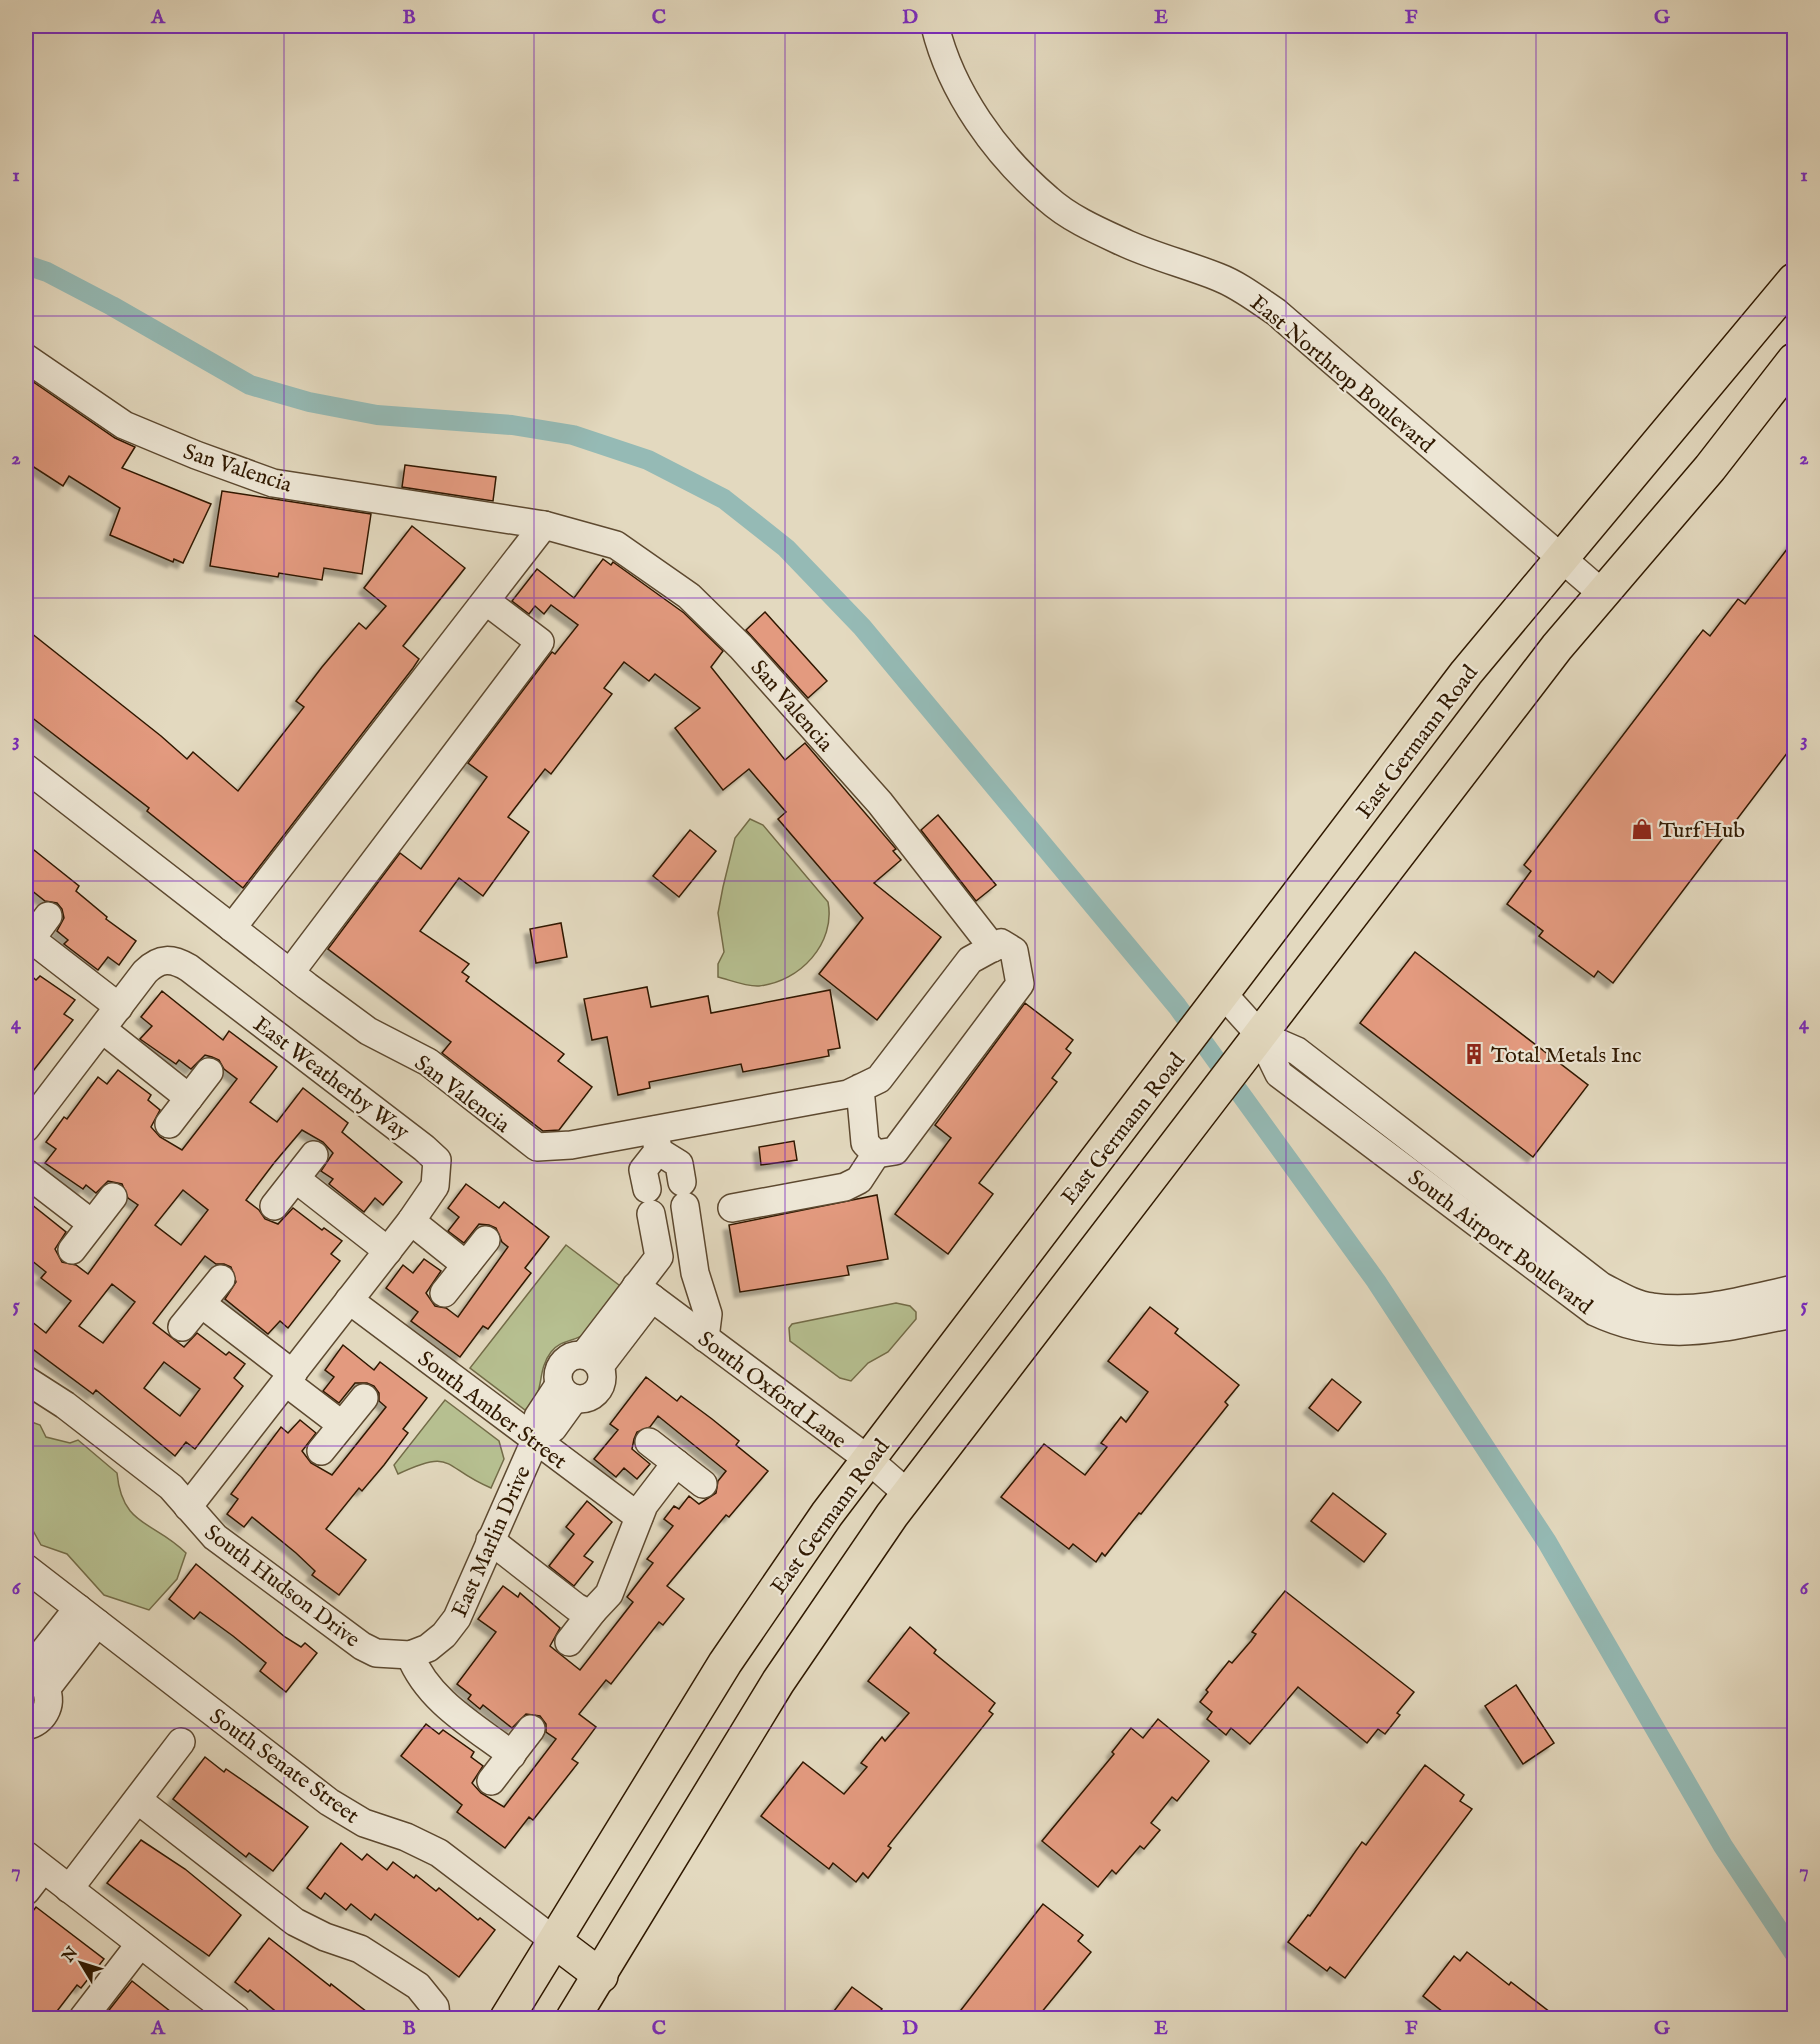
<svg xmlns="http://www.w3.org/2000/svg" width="1820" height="2044" viewBox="0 0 1820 2044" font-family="'IM FELL English',serif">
	<defs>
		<filter id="shadow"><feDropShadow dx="-5.5" dy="5.5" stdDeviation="1.5" flood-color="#0004"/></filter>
	</defs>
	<rect width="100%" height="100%" fill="#e3d9bf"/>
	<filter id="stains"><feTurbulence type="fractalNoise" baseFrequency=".00333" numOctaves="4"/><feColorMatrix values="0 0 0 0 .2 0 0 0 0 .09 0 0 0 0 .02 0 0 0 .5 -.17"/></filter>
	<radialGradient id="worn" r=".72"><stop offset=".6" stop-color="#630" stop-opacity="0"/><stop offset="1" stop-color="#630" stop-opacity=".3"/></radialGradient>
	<g fill="#b6bf90" stroke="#736c48" stroke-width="1.5">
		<path d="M750 819 763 825 828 902C836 943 800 982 759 986 747 987 730 980 718 977V964L724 952 718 913 723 887 735 838Z"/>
		<path d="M566 1245 623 1288C611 1302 601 1320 587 1332 577 1342 560 1339 551 1352 535 1373 547 1393 525 1410L470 1368Z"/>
		<path d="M896 1303 910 1306 916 1312V1319L888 1352 868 1363 851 1381 840 1378 790 1341 789 1328 792 1324Z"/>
		<path d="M445 1400 499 1441 504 1459 491 1488C442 1468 455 1447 398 1474L394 1465Z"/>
		<path d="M29 1421 40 1425 46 1437 70 1443 78 1440 117 1473C122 1527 154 1521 186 1553L177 1579 149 1610 104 1595 67 1554 41 1545 26 1518V1422Z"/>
	</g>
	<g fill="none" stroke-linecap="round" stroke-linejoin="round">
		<path stroke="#95bab5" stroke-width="20" d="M26 265 47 272 112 306 250 385 309 402 377 415 512 425 573 435 648 460 724 499 786 548 862 627 1177 1006 1376 1281 1547 1542 1723 1846 1794 1953"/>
	</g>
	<g fill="#e39a7f" stroke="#301901" stroke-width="1.5" fill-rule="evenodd" filter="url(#shadow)">
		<path d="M26 377 115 438 135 447 122 468 211 504 183 563 174 559 173 562 110 535 120 508 69 476 63 486 26 462Z"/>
		<path d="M405 465 496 477 493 501 402 487Z"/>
		<path d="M222 491 371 514 362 574 324 568 322 580 279 573 278 577 210 566Z"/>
		<path d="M412 526 465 568 403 646 419 659 413 668 243 888 147 811 149 808 26 713V629L161 736 187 759 193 752 238 791 304 707 296 701 322 667 359 623 366 629 386 606 364 588Z"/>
		<path d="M1794 540V744L1613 983 1598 971 1594 977 1539 936 1543 931 1507 904 1531 871 1524 865 1703 630 1710 636 1738 599 1745 604Z"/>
		<path d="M603 559 611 565 613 562 684 613 723 651 711 667 785 760 805 743 896 849 893 851 901 860 874 883 941 937 877 1020 819 974 863 918 778 819 786 812 749 769 723 790 675 728 700 708 655 674 649 681 624 662 604 688 612 694 551 774 545 769 508 817 529 832 483 896 459 878 420 931 469 964 462 972 469 977 466 981 564 1054 558 1061 592 1087 559 1130 543 1131 442 1053 451 1042 328 949 400 853 421 869 487 777 468 763 552 652 555 654 578 625 551 605 544 614 535 606 529 614 512 601 537 569 574 598Z"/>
		<path d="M765 612 827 681 808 698 746 630Z"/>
		<path d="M938 815 996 885 976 901 921 830Z"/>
		<path d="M690 830 716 851 679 897 653 876Z"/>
		<path d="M34 850 79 886 76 891 107 917 106 919 136 941 119 965 108 957 98 970 64 944 68 940 57 931 64 918 62 909 57 903 45 901 26 886V861Z"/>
		<path d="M561 923 567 957 536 963 530 929Z"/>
		<path d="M1415 952 1588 1085 1533 1157 1360 1023Z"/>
		<path d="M26 971 36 980 40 976 75 1000 64 1014 73 1020 26 1080Z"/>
		<path d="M647 987 651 1007 708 996 711 1013 830 990 840 1048 828 1050 829 1056 743 1072 741 1064 649 1082 650 1088 618 1095 607 1037 592 1040 584 999Z"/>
		<path d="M162 991 223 1040 229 1031 277 1067 250 1102 277 1122 303 1088 348 1123 342 1132 402 1182 383 1205 375 1198 364 1212 329 1184 333 1179 321 1171 333 1153 323 1142 302 1130 274 1163 246 1200 259 1210 265 1219 278 1224 293 1208 322 1230 324 1228 342 1241 331 1254 340 1261 288 1328 280 1321 268 1334 225 1299 236 1282 231 1267 224 1264H216L205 1256 153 1323 184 1347 197 1333 226 1355 229 1352 245 1364 234 1378 243 1386 195 1449 186 1442 175 1456 96 1390 93 1394 26 1344V1317L46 1333 71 1301 41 1278 46 1272 26 1256V1200L66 1232 55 1249 62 1262 76 1265 88 1274 138 1205 128 1198 122 1184 108 1181 96 1193 86 1185 83 1189 45 1163 56 1149 46 1142 64 1117 67 1119 98 1077 107 1084 118 1070 151 1095 148 1100 160 1110 151 1127 160 1137 182 1150 237 1079 224 1069 219 1060 212 1057 205 1055 191 1069 179 1060 176 1064 140 1039 152 1026 141 1017ZM183 1190 208 1210 181 1245 155 1225ZM112 1284 135 1302 103 1343 79 1326ZM164 1362 200 1389 180 1416 144 1388Z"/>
		<path d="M1025 1003 1073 1040 1066 1049 1071 1053 1052 1078 1057 1082 979 1183 993 1194 948 1254 895 1214 951 1138 935 1125Z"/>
		<path d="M794 1141 797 1160 761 1165 759 1147Z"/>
		<path d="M466 1184 499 1208 504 1202 549 1237 525 1268 531 1273 488 1329 483 1326 460 1357 411 1321 418 1312 386 1288 403 1265 413 1273 424 1259 441 1271 426 1293 435 1306 446 1308 458 1317 508 1247 502 1242 496 1228 489 1225 479 1224 464 1243 448 1231 459 1217 448 1208Z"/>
		<path d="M877 1195 888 1259 847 1266 849 1275 740 1292 729 1225Z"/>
		<path d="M1150 1307 1178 1329 1175 1333 1239 1385 1225 1402 1228 1405 1141 1514 1139 1513 1105 1556 1102 1553 1096 1562 1073 1544 1069 1549 1001 1497 1044 1444 1085 1475 1107 1447 1101 1443 1121 1417 1126 1422 1148 1392 1108 1361Z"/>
		<path d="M343 1345 374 1370 380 1362 427 1398 403 1429 408 1433 384 1465 362 1491 359 1488 326 1529 366 1560 339 1595 312 1575 315 1571 296 1553 252 1517 244 1527 227 1514 238 1499 231 1494 281 1427 288 1433 300 1420 316 1433 302 1451 311 1463 332 1475 386 1407 379 1401V1393L374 1386 367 1383H355L339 1403 323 1391 334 1377 325 1370Z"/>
		<path d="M646 1377 677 1401 681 1396 712 1419 739 1441 736 1445 768 1471 729 1517 726 1515 667 1586 684 1599 663 1625 659 1622 611 1684 606 1680 579 1714 596 1727 572 1759 578 1763 533 1820 529 1817 505 1848 457 1812 462 1805 401 1756 426 1724 439 1734 443 1730 474 1752 471 1757 483 1766 472 1783 481 1793 504 1807 556 1739 546 1732V1724L540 1716 526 1714 512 1728 483 1705 480 1709 468 1699 471 1695 457 1684 496 1632 478 1619 503 1586 518 1597 520 1593 560 1628 550 1646 580 1670 633 1602 627 1597 653 1563 647 1559 673 1526 664 1519 674 1506 679 1509 689 1496 699 1504 716 1493 718 1481 726 1471 658 1416 650 1427 637 1432 634 1439 632 1449 650 1464 637 1479 624 1468 616 1477 594 1459 618 1430 610 1424Z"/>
		<path d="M1332 1379 1361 1402 1338 1431 1309 1408Z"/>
		<path d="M1333 1493 1386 1534 1364 1562 1311 1521Z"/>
		<path d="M587 1501 612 1522 584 1556 593 1562 574 1586 549 1566 574 1534 566 1527Z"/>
		<path d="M196 1564 285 1637 301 1647 305 1643 317 1653 286 1692 260 1671 266 1663 233 1636 200 1612 194 1619 169 1599Z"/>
		<path d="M1285 1591 1414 1692 1397 1713 1400 1715 1385 1734 1378 1729 1367 1743 1298 1687 1250 1744 1231 1728 1226 1735 1207 1719 1212 1712 1200 1702 1208 1692 1206 1690 1229 1661 1232 1663 1251 1641 1256 1634 1252 1632Z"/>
		<path d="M910 1627 936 1650 934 1653 995 1703 989 1711 993 1714 888 1846 891 1848 868 1878 863 1873 856 1882 833 1863 829 1869 761 1816 803 1762 844 1794 867 1767 861 1763 882 1737 885 1741 909 1713 868 1681Z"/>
		<path d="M1516 1685 1554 1743 1523 1764 1485 1706Z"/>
		<path d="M1158 1719 1209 1761 1177 1801 1172 1797 1151 1823 1160 1830 1144 1849 1140 1846 1116 1874 1112 1870 1098 1887 1042 1841 1114 1754 1112 1752 1131 1728 1143 1738Z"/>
		<path d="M205 1757 224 1772 226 1769 245 1782 308 1827 273 1871 249 1853 246 1857 173 1799Z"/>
		<path d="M1425 1765 1464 1795 1460 1801 1472 1809 1345 1978 1330 1967 1327 1971 1288 1942 1308 1915 1310 1916 1362 1842 1366 1845Z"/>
		<path d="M141 1840 185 1869 241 1915 209 1956 107 1883Z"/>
		<path d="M341 1843 362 1860 367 1854 387 1870 393 1862 414 1878 416 1875 436 1891 439 1888 478 1920 480 1918 495 1930 459 1977 375 1914 371 1920 351 1904 346 1910 325 1893 321 1899 307 1888Z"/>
		<path d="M1043 1904 1083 1935 1078 1941 1091 1952 1036 2019H954Z"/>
		<path d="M36 1907 104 1959 81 1988 77 1985 51 2019H26V1920Z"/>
		<path d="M269 1938 330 1986 331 1984 376 2019H285L250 1990 248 1992 235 1982Z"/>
		<path d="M1467 1952 1509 1985 1511 1982 1559 2019H1452L1423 1996 1454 1956 1460 1961Z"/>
		<path d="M132 1981 180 2019H102Z"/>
		<path d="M852 1987 882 2009 874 2019H828Z"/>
	</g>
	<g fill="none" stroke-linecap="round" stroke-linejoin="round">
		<defs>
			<g id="minor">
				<path d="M935 26C951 92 996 155 1048 199 1070 219 1101 232 1127 244 1156 257 1188 265 1218 277 1239 285 1258 300 1276 312L1603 594"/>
				<path d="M26 358 124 425 196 455 273 483 544 525 616 545 689 596 741 647 880 803 993 948"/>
				<path d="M26 768 307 986 368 1031 428 1062 537 1147 571 1145 848 1094 879 1079 970 960 1001 943 1014 951 1020 984 895 1151 876 1154 865 1143 860 1088"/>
				<path d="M232 928 544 525"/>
				<path d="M31 939 119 1007"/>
				<path d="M26 946 48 916"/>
				<path d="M290 973 540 642 486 601"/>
				<path d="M1224 995 1260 1035 1279 1074 1595 1312C1668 1346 1720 1327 1794 1314"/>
				<path d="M102 1029 189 1098"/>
				<path d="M1260 1035 1297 1051 1601 1286C1617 1294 1634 1305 1652 1307 1700 1314 1748 1299 1794 1289"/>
				<path d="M169 1124 209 1072"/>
				<path d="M26 1128 145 972C160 957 172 958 189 968L424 1148 437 1160 435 1186 411 1221 188 1507"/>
				<path d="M658 1151 679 1164 682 1182"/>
				<path d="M26 1173 91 1223"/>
				<path d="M296 1179 388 1251"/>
				<path d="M647 1189 643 1170 658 1151 655 1130"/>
				<path d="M274 1206 314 1155"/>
				<path d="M685 1206 695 1273 708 1314 705 1338"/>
				<path d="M732 1208 845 1187 859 1180 876 1154"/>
				<path d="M411 1221 466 1265"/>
				<path d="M72 1250 113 1197"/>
				<path d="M636 1286 869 1460 908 1494"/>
				<path d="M444 1293 486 1240"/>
				<path d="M349 1300 639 1517"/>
				<path d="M202 1304 293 1374"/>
				<path d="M182 1327 221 1279"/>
				<circle cx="580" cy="1377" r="22"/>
				<path d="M584 1355 659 1257 651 1214"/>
				<path d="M600 1366 652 1298"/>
				<path d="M26 1380 65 1405 171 1487 215 1537 362 1646 376 1653 410 1655 428 1648 444 1635 457 1618 535 1441 538 1417 559 1385"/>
				<path d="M287 1383 342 1425"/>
				<path d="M535 1441 553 1428 574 1399"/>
				<path d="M649 1442 703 1484"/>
				<path d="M321 1451 364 1398"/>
				<path d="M490 1540 576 1607 584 1611H593L609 1594 644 1505 676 1463"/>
				<path d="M26 1568 329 1802 364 1823 406 1837 439 1853 556 1942"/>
				<path d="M569 1642 593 1611"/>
				<path d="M410 1655C428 1701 474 1726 512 1755"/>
				<path d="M26 1674 78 1608"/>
				<path d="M26 1726C43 1722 53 1706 46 1689L97 1623"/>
				<path d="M491 1781 531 1729"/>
				<path d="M138 1800 295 1922 325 1937 360 1949 418 1986 435 2007 436 2018"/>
				<path d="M26 1855 236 2018"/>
				<path d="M69 1889 181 1742"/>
				<path d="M26 1891 43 1869"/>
				<path d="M83 2018 140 1944"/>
			</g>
			<g id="major">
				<path d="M556 1942 601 1976"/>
				<path d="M507 2018 725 1663 827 1514 1466 673 1794 280"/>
				<path d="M573 2018 778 1682 892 1515 1557 647 1710 468 1794 360"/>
			</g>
		</defs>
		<use href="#minor" stroke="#5d4930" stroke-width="30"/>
		<use href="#major" stroke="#301901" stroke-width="36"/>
		<use href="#minor" stroke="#ede6d5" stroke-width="27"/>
		<use href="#major" stroke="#e3d9bf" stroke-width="33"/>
	</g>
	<path fill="none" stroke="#7b2cbf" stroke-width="1.5" stroke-opacity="0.55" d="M284 26V2018M534 26V2018M785 26V2018M1035 26V2018M1286 26V2018M1536 26V2018M26 316H1794M26 598H1794M26 881H1794M26 1163H1794M26 1446H1794M26 1728H1794"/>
	<defs>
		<symbol id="shop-bare" viewBox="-9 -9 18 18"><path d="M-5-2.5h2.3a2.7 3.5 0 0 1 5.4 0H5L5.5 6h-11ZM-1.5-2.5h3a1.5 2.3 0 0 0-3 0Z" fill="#8f2418" stroke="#ede6d5" stroke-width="2.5" paint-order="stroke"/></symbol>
		<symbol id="building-bare" viewBox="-9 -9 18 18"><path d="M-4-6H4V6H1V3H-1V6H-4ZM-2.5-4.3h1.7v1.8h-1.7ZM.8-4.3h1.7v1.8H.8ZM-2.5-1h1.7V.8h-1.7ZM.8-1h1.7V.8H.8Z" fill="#8f2418" stroke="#ede6d5" stroke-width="2.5" paint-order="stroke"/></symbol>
	</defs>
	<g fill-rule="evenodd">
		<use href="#shop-bare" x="1627" y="814" width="30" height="30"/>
		<use href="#building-bare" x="1459" y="1039" width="30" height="30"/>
	</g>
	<g text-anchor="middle" stroke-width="4.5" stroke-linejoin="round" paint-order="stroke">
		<g font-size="22" fill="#301901" stroke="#ede6d5">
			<text transform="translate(1343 373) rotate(40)" y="8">East Northrop Boulevard</text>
			<text transform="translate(238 467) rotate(18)" y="8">San Valencia</text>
			<text transform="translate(793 705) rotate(49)" y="8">San Valencia</text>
			<text transform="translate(1416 741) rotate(-53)" y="8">East Germann Road</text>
			<text transform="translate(332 1077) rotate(37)" y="8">East Weatherby Way</text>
			<text transform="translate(463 1093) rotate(37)" y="8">San Valencia</text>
			<text transform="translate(1122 1128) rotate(-52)" y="8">East Germann Road</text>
			<text transform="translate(1501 1241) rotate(37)" y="8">South Airport Boulevard</text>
			<text transform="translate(773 1389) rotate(37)" y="8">South Oxford Lane</text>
			<text transform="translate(493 1409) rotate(37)" y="8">South Amber Street</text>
			<text transform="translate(829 1516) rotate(-54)" y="8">East Germann Road</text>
			<text transform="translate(490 1541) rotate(-66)" y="8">East Marlin Drive</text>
			<text transform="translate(283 1585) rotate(37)" y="8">South Hudson Drive</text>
			<text transform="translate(285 1765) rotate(36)" y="8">South Senate Street</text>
		</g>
		<g font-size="22" fill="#301901" stroke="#ede6d5" text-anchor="start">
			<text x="1659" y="837">TurfHub</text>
			<text x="1491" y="1062">Total Metals Inc</text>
		</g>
	</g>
	<rect width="1820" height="2044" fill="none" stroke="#e3d9bf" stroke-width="66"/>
	<g transform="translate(81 1963) rotate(308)" stroke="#ede6d5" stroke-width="4.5" paint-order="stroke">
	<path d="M0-4.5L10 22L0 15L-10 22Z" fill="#301901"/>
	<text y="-9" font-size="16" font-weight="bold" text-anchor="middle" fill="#301901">N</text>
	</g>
	<rect x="33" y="33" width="1754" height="1978" fill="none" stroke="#7b2cbf" stroke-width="2"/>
	<g font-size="20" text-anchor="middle" font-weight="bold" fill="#7b2cbf">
		<text x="158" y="23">A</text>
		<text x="409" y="23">B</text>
		<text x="659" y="23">C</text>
		<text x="910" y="23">D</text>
		<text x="1161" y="23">E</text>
		<text x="1411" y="23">F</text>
		<text x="1662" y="23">G</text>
		<text x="16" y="181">1</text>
		<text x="1804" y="181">1</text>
		<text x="16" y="464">2</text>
		<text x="1804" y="464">2</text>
		<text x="16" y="746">3</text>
		<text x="1804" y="746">3</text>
		<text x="16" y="1029">4</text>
		<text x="1804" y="1029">4</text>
		<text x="16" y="1311">5</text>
		<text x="1804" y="1311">5</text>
		<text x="16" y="1594">6</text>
		<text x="1804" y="1594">6</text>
		<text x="16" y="1877">7</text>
		<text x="1804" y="1877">7</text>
		<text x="158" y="2034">A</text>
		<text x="409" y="2034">B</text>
		<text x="659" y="2034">C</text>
		<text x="910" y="2034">D</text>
		<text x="1161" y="2034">E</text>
		<text x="1411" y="2034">F</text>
		<text x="1662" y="2034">G</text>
	</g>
	<rect width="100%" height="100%" filter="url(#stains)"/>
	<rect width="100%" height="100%" fill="url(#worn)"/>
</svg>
